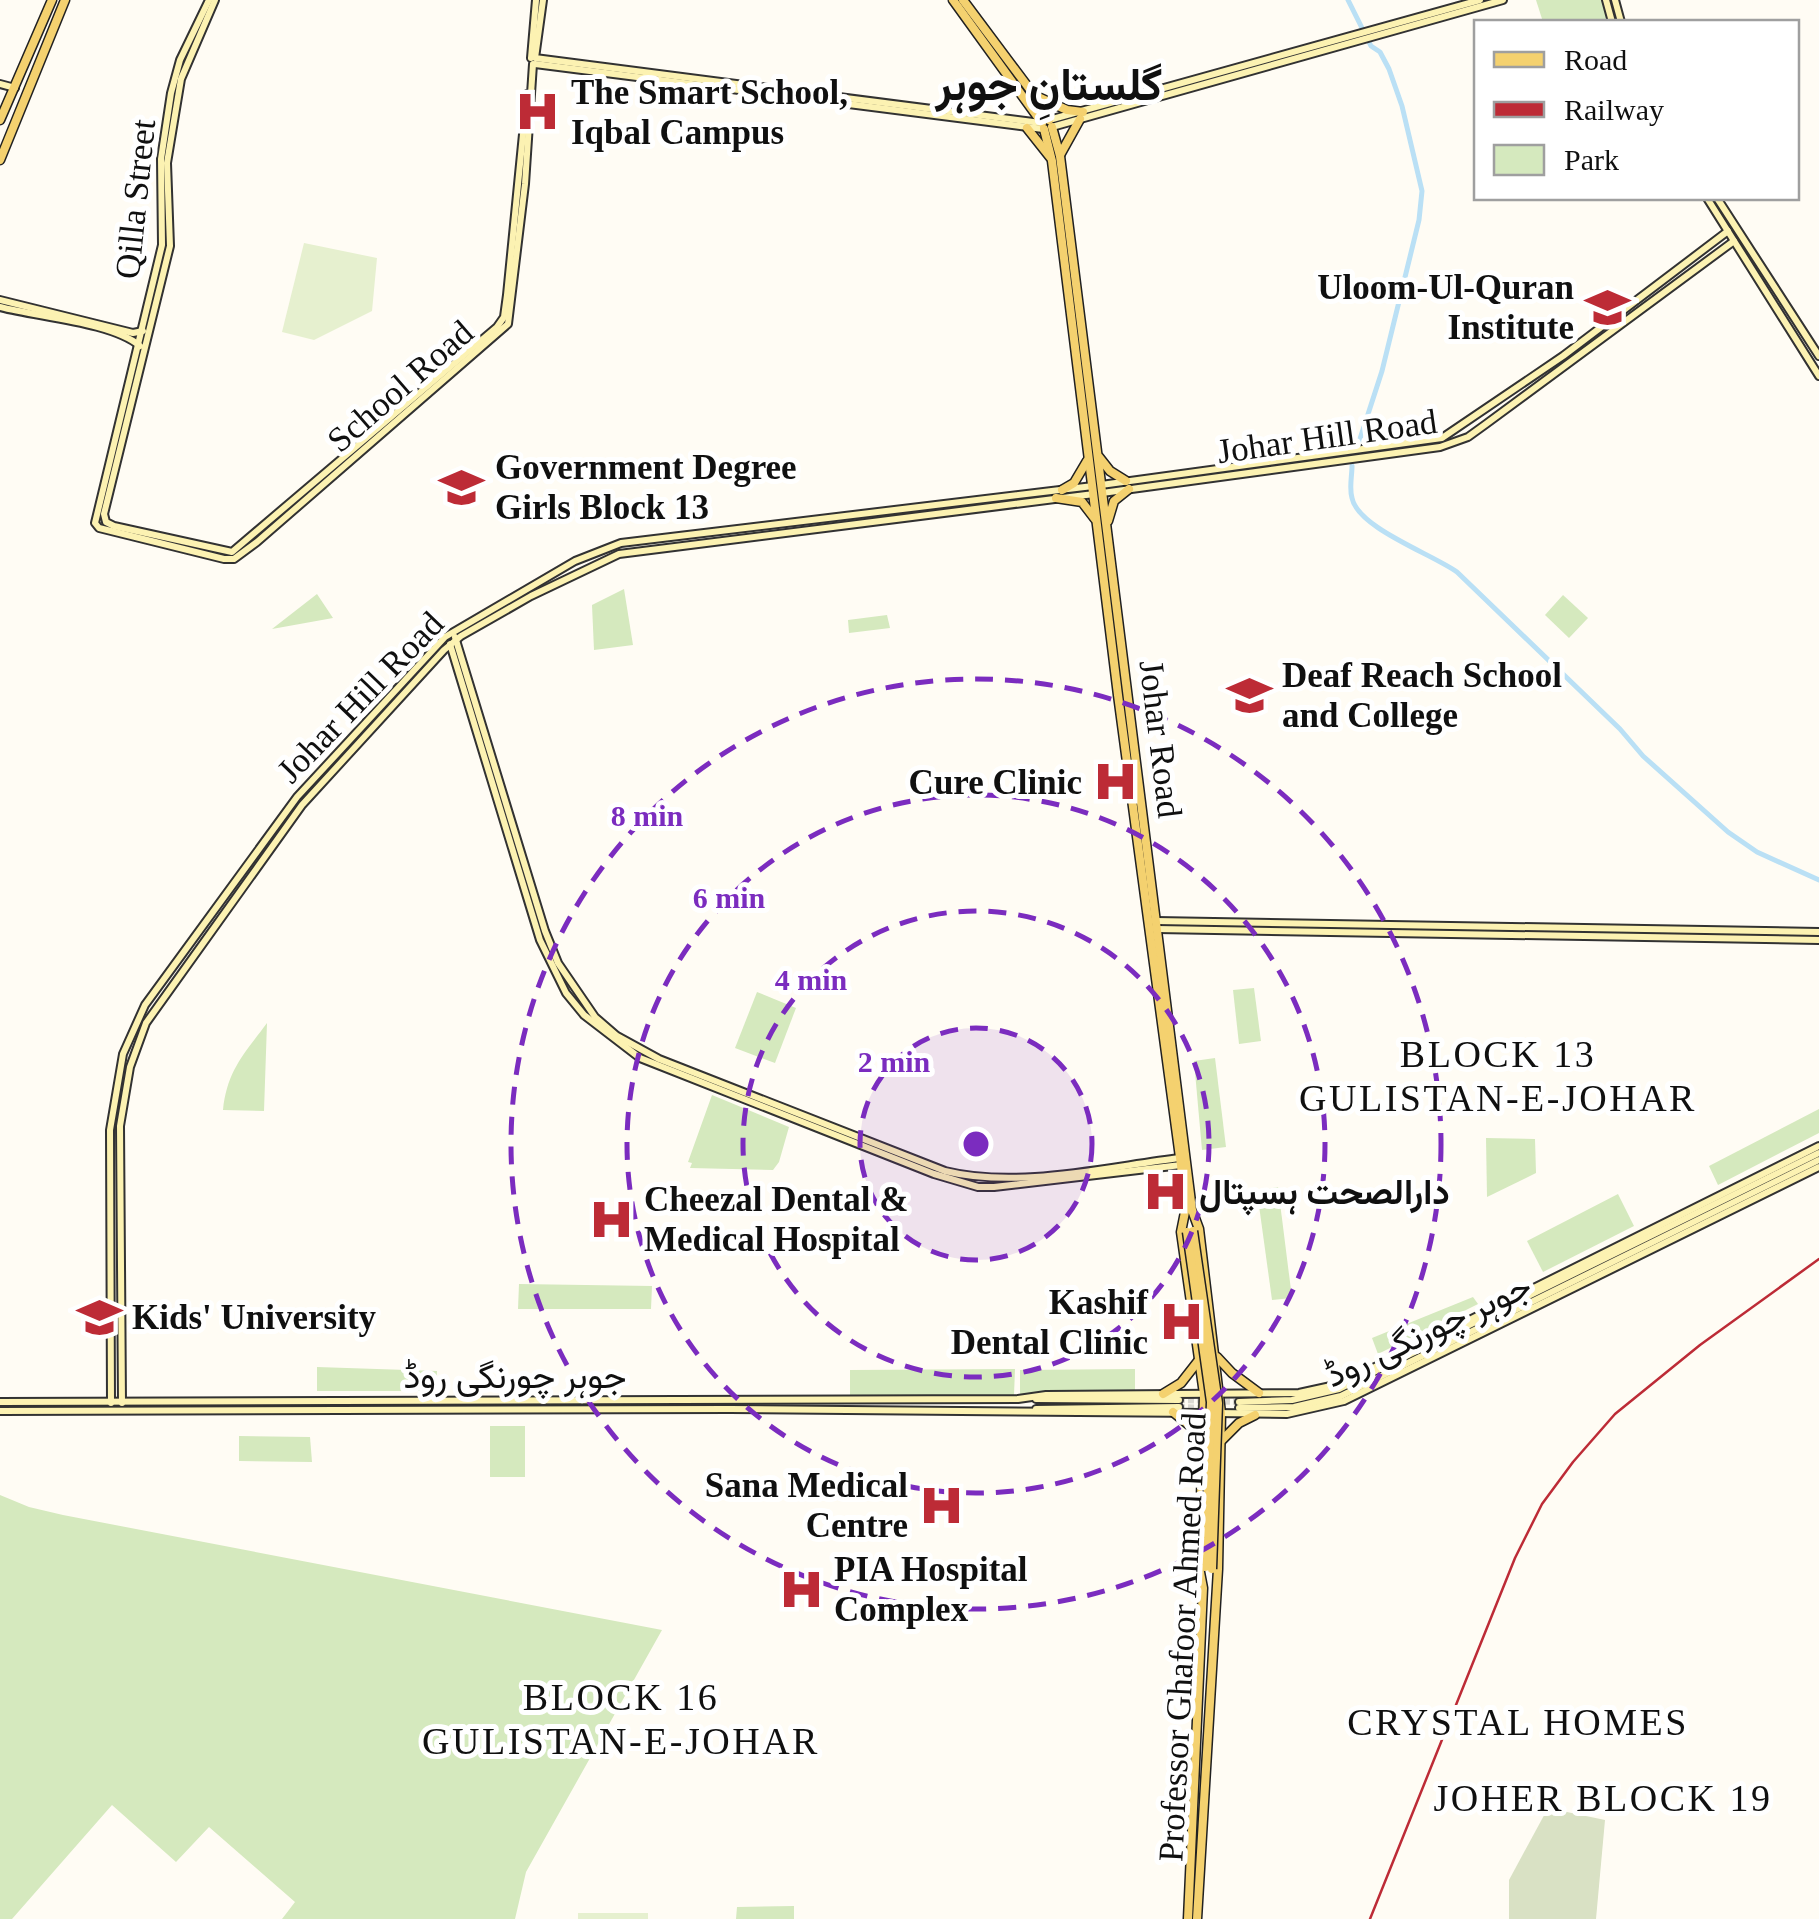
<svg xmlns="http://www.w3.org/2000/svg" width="1819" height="1919" viewBox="0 0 1819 1919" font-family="'Times New Roman',Vazirmatn,serif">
	<rect width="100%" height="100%" fill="#fffcf4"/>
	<g fill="#d5e9be">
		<path d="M1536 0H1605L1611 22H1543Z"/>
		<path d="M624 589 633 645 594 650 592 605Z"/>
		<path d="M317 594 333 618 272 629Z"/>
		<path d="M1563 595 1588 618 1569 638 1545 615Z"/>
		<path d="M887 615 890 628 849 633 848 620Z"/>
		<path d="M1254 988 1261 1041 1239 1044 1233 990Z"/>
		<path d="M757 992 796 1008 775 1063 735 1048Z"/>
		<path d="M267 1023 264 1111 223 1110C227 1071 244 1054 267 1023Z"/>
		<path d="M1215 1058 1226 1147 1202 1150 1194 1061Z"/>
		<path d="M712 1095 789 1127 779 1162 773 1170 690 1168 692 1163 688 1162Z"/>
		<path d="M1819 1109V1133L1718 1185 1709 1166Z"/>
		<path d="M1486 1138 1535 1139 1536 1173 1487 1197Z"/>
		<path d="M1278 1187 1292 1298 1272 1300 1257 1191Z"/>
		<path d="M1618 1194 1634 1226 1543 1272 1527 1241Z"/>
		<path d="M519 1284 652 1286 651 1309H518Z"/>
		<path d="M1473 1297 1478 1304 1378 1354 1372 1338Z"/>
		<path d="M317 1367 437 1371 436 1391H317Z"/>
		<path d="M1015 1369 1014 1395H850V1370Z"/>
		<path d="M1135 1369V1394H1020V1370Z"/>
		<rect x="490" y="1426" width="35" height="51"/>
		<path d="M239 1436 310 1437 312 1462 239 1461Z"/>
		<path d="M0 1495 29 1507 63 1515 662 1630 526 1872 515 1919H282L295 1902 209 1827 176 1862 112 1805 12 1919H0Z"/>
		<path d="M794 1906V1919H736L737 1907Z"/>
	</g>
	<path fill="#d9e1c4" d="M1548 1808 1605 1820 1596 1919H1509V1880Z"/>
	<g fill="#e6f0cf">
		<path d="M304 243 377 258 372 311 314 340 282 332Z"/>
		<rect x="578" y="1913" width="70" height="6"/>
	</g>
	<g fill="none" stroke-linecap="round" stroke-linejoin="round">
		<g stroke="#bae0f5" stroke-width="5">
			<path d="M1348 0 1371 46 1380 52 1389 69 1402 106 1422 191 1419 220 1382 371 1358 445"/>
			<path d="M1352 466C1352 476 1349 488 1352 498 1358 528 1432 554 1457 572L1620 729 1643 756 1728 832 1757 852 1819 880"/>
		</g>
		<g stroke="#dbd9d2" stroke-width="6" stroke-dasharray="6 3" stroke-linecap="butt">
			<path d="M1179 1400 1239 1402"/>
			<path d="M1179 1407 1208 1408"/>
		</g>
		<defs>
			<g id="secondary">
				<path d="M209 0 180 60 171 93 161 159 162 245 95 523 99 528 224 559H234L257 542 508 324 525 184 533 64"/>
				<path d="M215 0 181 79 167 163 170 246 104 514 106 522 114 526 232 552 497 327 504 317 507 295 527 94"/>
				<path d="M543 0 535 58 1041 123"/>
				<path d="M1606 0 1612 22"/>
				<path d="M1615 0 1621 22"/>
				<path d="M531 58 536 0"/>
				<path d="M535 64 1043 129"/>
				<path d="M0 84 15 88"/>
				<path d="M1049 120 1480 0"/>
				<path d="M1052 127 1503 0"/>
				<path d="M1707 198 1819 376"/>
				<path d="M1717 198 1819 356"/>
				<path d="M0 300 133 333 143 331"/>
				<path d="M0 307C37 317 112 322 140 346"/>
				<path d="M1101 485 1442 438 1563 356 1728 231"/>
				<path d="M1102 493 1440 447 1468 437 1486 424 1734 241"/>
				<path d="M455 637 545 931 558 963 595 1017 617 1036 659 1059 945 1171C1018 1189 1106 1167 1180 1158"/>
				<path d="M450 644 540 940 566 993 584 1015 640 1058 934 1174 978 1187H994L1181 1165"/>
				<path d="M1156 921 1819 932"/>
				<path d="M1157 929 1819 940"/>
				<path d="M1036 1399 1179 1400"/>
				<path d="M0 1402 1018 1399 1046 1395 1299 1393 1331 1386 1371 1369 1819 1146"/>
				<path d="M1239 1402 1292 1400 1339 1389 1819 1153"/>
				<path d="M111 1403 110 1130 123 1054 145 1005 297 797 445 637 575 561 621 543 1093 486"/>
				<path d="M122 1403 120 1126 130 1067 146 1023 302 805 444 650 461 636 531 596 619 554 1094 494"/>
				<path d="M1239 1408 1294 1407 1341 1396 1819 1160"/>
				<path d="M1036 1409 1179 1407"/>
				<path d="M0 1411 730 1409 1204 1413"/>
				<path d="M1217 1413 1287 1414 1344 1401 1819 1167"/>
			</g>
			<g id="primary">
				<path d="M953 0 1042 123"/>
				<path d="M963 0 1043 107 1049 120"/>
				<path d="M1038 97 1067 110 1083 112"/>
				<path d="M0 120 52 0"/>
				<path d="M1052 127 1060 156 1192 1210 1199 1229 1221 1413 1218 1569 1197 1919"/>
				<path d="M1027 128 1050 157"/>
				<path d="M1044 129 1052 161 1118 695 1181 1165 1185 1212 1181 1232 1204 1394 1199 1567 1203 1588 1188 1919"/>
				<path d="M1060 155 1080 119"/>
				<path d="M0 160 65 0"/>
				<path d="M1099 457 1110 471 1126 481"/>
				<path d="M1062 490 1074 483 1087 461"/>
				<path d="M1056 498 1082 502 1095 519"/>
				<path d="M1108 521 1114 501 1129 489"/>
				<path d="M1217 1357 1232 1373 1259 1393"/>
				<path d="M1163 1394 1181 1383 1199 1360"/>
				<path d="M1173 1412 1195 1430 1201 1442"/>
				<path d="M1221 1441 1239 1423 1255 1415"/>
			</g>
		</defs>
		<use href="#secondary" stroke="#323232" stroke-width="10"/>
		<use href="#primary" stroke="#212121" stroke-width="11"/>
		<use href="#secondary" stroke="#fcf2b2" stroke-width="6"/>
		<use href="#primary" stroke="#f4d16f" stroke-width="8"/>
		<path stroke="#bd2b36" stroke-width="2.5" d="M1370 1919 1515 1558 1542 1504 1573 1462 1615 1414 1700 1345 1819 1259"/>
		<defs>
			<g id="primary-bridge">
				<path d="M1193 1231 1218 1403 1212 1569"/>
				<path d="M1187 1232 1211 1402 1205 1567"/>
			</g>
		</defs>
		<use href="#primary-bridge" stroke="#212121" stroke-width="11" stroke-linecap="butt"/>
		<use href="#primary-bridge" stroke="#f4d16f" stroke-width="8"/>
	</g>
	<circle cx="976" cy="1144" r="116" fill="#7b2cbf" fill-opacity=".12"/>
	<g fill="none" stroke="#7b2cbf" stroke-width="5" stroke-dasharray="18 12">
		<circle cx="976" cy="1144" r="116"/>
		<circle cx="976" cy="1144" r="233"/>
		<circle cx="976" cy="1144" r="349"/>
		<circle cx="976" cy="1144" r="465"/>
	</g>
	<defs>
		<symbol id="hospital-bare" viewBox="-9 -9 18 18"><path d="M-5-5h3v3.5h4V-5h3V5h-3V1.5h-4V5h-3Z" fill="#bd2b36" stroke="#fff" stroke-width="2.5" paint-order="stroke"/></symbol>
		<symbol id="university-bare" viewBox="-9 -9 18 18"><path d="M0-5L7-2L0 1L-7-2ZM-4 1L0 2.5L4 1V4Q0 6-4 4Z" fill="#bd2b36" stroke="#fff" stroke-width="2.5" paint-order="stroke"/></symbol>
	</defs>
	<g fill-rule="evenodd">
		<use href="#hospital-bare" x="506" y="80" width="63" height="63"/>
		<use href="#university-bare" x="1576" y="276" width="63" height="63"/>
		<use href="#university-bare" x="430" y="456" width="63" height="63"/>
		<use href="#university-bare" x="1218" y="664" width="63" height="63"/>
		<use href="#hospital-bare" x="1084" y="750" width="63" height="63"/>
		<use href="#hospital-bare" x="1134" y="1160" width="63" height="63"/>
		<use href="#hospital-bare" x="580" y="1188" width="63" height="63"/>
		<use href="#university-bare" x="68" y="1286" width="63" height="63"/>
		<use href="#hospital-bare" x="1150" y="1290" width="63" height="63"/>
		<use href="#hospital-bare" x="910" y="1474" width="63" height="63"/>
		<use href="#hospital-bare" x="770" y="1558" width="63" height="63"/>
	</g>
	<g text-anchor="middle" stroke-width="10" stroke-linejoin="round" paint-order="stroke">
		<g font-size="35" font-weight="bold" fill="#101010" stroke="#fff" text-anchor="start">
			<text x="571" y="104">The Smart School,<tspan x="571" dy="40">Iqbal Campus</tspan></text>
			<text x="1574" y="299" text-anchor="end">Uloom-Ul-Quran<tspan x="1574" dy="40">Institute</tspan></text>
			<text x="495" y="479">Government Degree<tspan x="495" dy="40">Girls Block 13</tspan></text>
			<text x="1282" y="687">Deaf Reach School<tspan x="1282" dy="40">and College</tspan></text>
			<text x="1082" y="794" text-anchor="end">Cure Clinic</text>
			<text x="1199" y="1204">دارالصحت ہسپتال</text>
			<text x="644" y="1211">Cheezal Dental &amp;<tspan x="644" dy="40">Medical Hospital</tspan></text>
			<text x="1148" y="1314" text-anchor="end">Kashif<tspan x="1148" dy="40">Dental Clinic</tspan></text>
			<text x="132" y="1329">Kids' University</text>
			<text x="908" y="1497" text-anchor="end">Sana Medical<tspan x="908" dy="40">Centre</tspan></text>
			<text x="834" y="1581">PIA Hospital<tspan x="834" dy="40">Complex</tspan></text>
		</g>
		<g font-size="35" fill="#101010" stroke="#fff">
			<text transform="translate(135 199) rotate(-84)" y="12">Qilla Street</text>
			<text transform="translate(400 386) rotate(-41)" y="12">School Road</text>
			<text transform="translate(1327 436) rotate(-8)" y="12">Johar Hill Road</text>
			<text transform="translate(360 697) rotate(-46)" y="12">Johar Hill Road</text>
			<text transform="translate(1161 739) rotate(83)" y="12">Johar Road</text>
			<text transform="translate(1428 1330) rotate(-25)" y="12">جوہر چورنگی روڈ</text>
			<text x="515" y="1388">جوہر چورنگی روڈ</text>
			<text transform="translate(1182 1637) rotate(-87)" y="12">Professor Ghafoor Ahmed Road</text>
		</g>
		<g font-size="38" letter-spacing="2.5" fill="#101010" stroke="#fff">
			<text x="1498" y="1067">BLOCK 13<tspan x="1498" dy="44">GULISTAN-E-JOHAR</tspan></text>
			<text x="621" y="1710">BLOCK 16<tspan x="621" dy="44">GULISTAN-E-JOHAR</tspan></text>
			<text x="1518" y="1735">CRYSTAL HOMES</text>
			<text x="1603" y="1811">JOHER BLOCK 19</text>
		</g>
		<g font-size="45" font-weight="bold" fill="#101010" stroke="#fff">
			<text x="1049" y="100">گلستانِ جوہر</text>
		</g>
	</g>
	<circle cx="976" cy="1144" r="15" fill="#7b2cbf" stroke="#fff" stroke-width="5"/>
	<g font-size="30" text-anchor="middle" font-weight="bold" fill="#7b2cbf" stroke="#fff" stroke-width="10" stroke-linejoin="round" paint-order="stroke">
		<text x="647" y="826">8 min</text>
		<text x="729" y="908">6 min</text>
		<text x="811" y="990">4 min</text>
		<text x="894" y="1072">2 min</text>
	</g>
	<rect x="1474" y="20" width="325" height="180" fill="#ffffff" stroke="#9f9f9f" stroke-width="2.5"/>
	<rect x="1494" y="52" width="50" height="15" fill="#f4d16f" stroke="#9f9f9f" stroke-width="2.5"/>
	<text x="1564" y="70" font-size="30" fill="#101010">Road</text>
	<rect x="1494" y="102" width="50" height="15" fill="#bd2b36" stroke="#9f9f9f" stroke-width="2.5"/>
	<text x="1564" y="120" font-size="30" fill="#101010">Railway</text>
	<rect x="1494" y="145" width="50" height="30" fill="#d5e9be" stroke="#9f9f9f" stroke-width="2.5"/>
	<text x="1564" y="170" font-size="30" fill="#101010">Park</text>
</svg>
